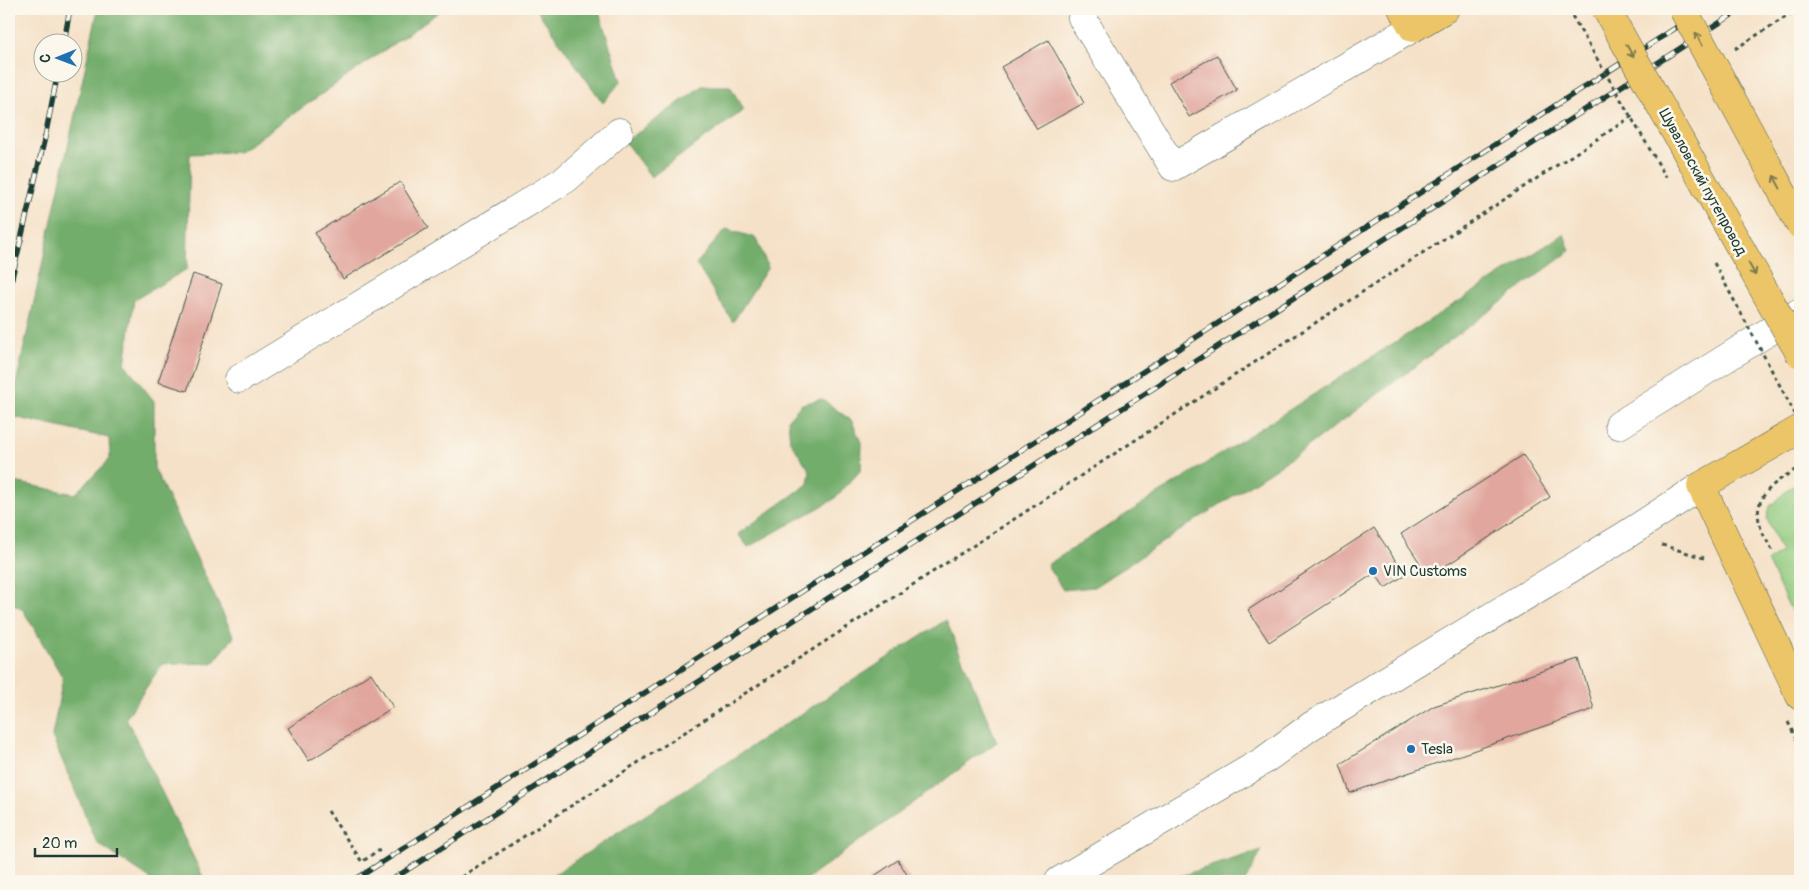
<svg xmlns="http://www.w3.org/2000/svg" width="1809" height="890" viewBox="0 0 1809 890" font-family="Pangolin,sans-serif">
	<rect width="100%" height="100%" fill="#fbf7ec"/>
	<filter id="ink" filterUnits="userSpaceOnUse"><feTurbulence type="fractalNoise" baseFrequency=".02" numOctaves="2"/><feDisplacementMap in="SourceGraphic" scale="10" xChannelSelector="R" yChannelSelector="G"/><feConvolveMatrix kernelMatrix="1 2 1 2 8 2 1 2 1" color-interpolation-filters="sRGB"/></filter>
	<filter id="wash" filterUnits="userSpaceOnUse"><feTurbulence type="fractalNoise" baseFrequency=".0096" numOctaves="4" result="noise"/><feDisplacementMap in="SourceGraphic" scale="20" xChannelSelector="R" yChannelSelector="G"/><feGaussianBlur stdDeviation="1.12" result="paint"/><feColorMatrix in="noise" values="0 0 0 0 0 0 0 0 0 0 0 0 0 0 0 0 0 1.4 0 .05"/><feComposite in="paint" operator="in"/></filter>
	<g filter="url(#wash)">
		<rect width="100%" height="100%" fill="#f5e1c7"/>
		<path fill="#8fc97d" stroke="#578358" d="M1795 483 1800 494V629L1767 561 1781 552 1767 519 1770 506Z"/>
		<g fill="#73ad6c" stroke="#497550">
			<path d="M98 9H443L239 152 190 154 187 269 134 300 125 364 154 401V468L234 637 213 663 162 664 126 718 204 879 198 881H153L97 843 52 736 63 678 23 610 9 602V481L75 494 110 459 109 438 9 416Z"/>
			<path d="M536 9H598L621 81 603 103Z"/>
			<path d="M702 86H730L744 110 651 177 625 142Z"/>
			<path d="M726 229 756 238 768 267 733 322 696 264Z"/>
			<path d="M1564 234 1570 251 1303 450 1094 587 1063 590 1047 565Z"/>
			<path d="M822 399 852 421 862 445 861 470 833 500 748 547 738 534 808 484 810 471 790 441 788 419 802 404Z"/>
			<path d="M946 620 997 742 804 881H544Z"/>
			<path d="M1262 850 1245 881H1164Z"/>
		</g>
		<g id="blocks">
			<g fill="#e1a79f">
				<path d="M1048 40 1084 103 1037 129 1001 67Z"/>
				<path d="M1217 55 1237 90 1189 117 1169 82Z"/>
				<path d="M400 182 428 228 343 279 315 233Z"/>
				<path d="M193 274 222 284 187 391 158 382Z"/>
				<path d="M1523 455 1550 497 1429 577 1401 534Z"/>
				<path d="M1374 528 1405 575 1385 588 1375 573 1269 642 1248 610Z"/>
				<path d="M1579 659 1594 709 1350 793 1340 764 1434 706Z"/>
				<path d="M371 673 393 707 309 761 288 728Z"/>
				<path d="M898 860 911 881H867Z"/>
			</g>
		</g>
	</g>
	<g filter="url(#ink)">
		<use href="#blocks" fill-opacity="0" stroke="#3f564a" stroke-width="1"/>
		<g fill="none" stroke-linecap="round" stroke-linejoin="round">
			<defs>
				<g id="minor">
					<path d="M1082 18 1173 167 1413 28"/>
					<path d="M239 379 566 179 619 132"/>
					<path d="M1619 425 1800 312"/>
					<path d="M1059 881 1263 761 1311 726 1626 535 1701 486"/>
				</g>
				<g id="major">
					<path d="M1402 9 1413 28 1445 9"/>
					<path d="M1800 429 1701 486 1800 696"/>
				</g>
			</defs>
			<use href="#minor" stroke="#3f564a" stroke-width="29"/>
			<use href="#major" stroke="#3f564a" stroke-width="29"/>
			<g stroke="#3f564a" stroke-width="3" stroke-dasharray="4 4" stroke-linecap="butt">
				<path d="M1797 9 1800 16"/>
				<path d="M1735 49 1798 9"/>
				<path d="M1662 545 1704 558"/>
				<path d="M1772 550C1768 542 1762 534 1760 525 1751 495 1778 480 1800 467"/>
				<path d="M1788 722 1800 747"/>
				<path d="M328 811 362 862 378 850 380 854"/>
				<path d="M455 881 1019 516 1634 115"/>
			</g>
			<use href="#minor" stroke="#fff" stroke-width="28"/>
			<use href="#major" stroke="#edc569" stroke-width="28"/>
			<defs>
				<g id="rail">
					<path d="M64 42 70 9"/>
					<path d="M9 290 45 137 58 72"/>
					<path d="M353 881 1705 9"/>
					<path d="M390 881 1741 9"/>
				</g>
			</defs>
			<use href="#rail" stroke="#1f3d34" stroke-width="5.5"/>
			<use href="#rail" stroke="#fbf7ec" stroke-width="4" stroke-dasharray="11" stroke-linecap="butt"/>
			<defs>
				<g id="major-bridge">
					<path d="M1606 9 1800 354"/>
					<path d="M1683 9 1800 225"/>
				</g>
			</defs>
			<use href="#major-bridge" stroke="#3f564a" stroke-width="29" stroke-linecap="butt"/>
			<g stroke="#3f564a" stroke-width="3" stroke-dasharray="4 4" stroke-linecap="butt">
				<path d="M1568 9 1666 177"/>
				<path d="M1714 263 1800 423"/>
			</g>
			<use href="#major-bridge" stroke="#edc569" stroke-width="28"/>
		</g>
		<defs><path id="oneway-shaft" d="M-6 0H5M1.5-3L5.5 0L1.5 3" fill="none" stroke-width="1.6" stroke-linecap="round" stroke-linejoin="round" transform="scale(1.25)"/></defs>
		<g stroke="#7c7a4c">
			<use href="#oneway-shaft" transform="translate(1699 39) rotate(-118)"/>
			<use href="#oneway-shaft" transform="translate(1630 51) rotate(61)"/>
			<use href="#oneway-shaft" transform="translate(1777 182) rotate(-118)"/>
			<use href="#oneway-shaft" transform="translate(1752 269) rotate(61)"/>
		</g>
	</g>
	<g fill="#1f6fb2" stroke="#fbf7ec" stroke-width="2">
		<circle cx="1373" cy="571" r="5"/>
		<circle cx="1411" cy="749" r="5"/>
	</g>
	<g text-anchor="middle" stroke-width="5" stroke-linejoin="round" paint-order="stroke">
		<g font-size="15" fill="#1f3d34" stroke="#fbf7ec">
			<text transform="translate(1703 182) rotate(61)" y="5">Шуваловский путепровод</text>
		</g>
		<g font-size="15" fill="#1f3d34" stroke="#fbf7ec" text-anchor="start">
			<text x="1383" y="576">VIN Customs</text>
			<text x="1421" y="754">Tesla</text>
		</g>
	</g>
	<rect width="1809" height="890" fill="none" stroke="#fbf7ec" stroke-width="30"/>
	<g transform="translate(58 58) rotate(269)"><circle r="24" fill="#fbf7ec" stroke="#a3ada2"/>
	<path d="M0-4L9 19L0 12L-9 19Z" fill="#1f6fb2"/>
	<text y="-8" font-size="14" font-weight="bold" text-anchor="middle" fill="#1f3d34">С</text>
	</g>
	<path d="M35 848v8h82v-8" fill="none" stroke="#1f3d34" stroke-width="2.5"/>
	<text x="42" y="848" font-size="15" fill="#1f3d34" stroke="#fbf7ec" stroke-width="4" paint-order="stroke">20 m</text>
</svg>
